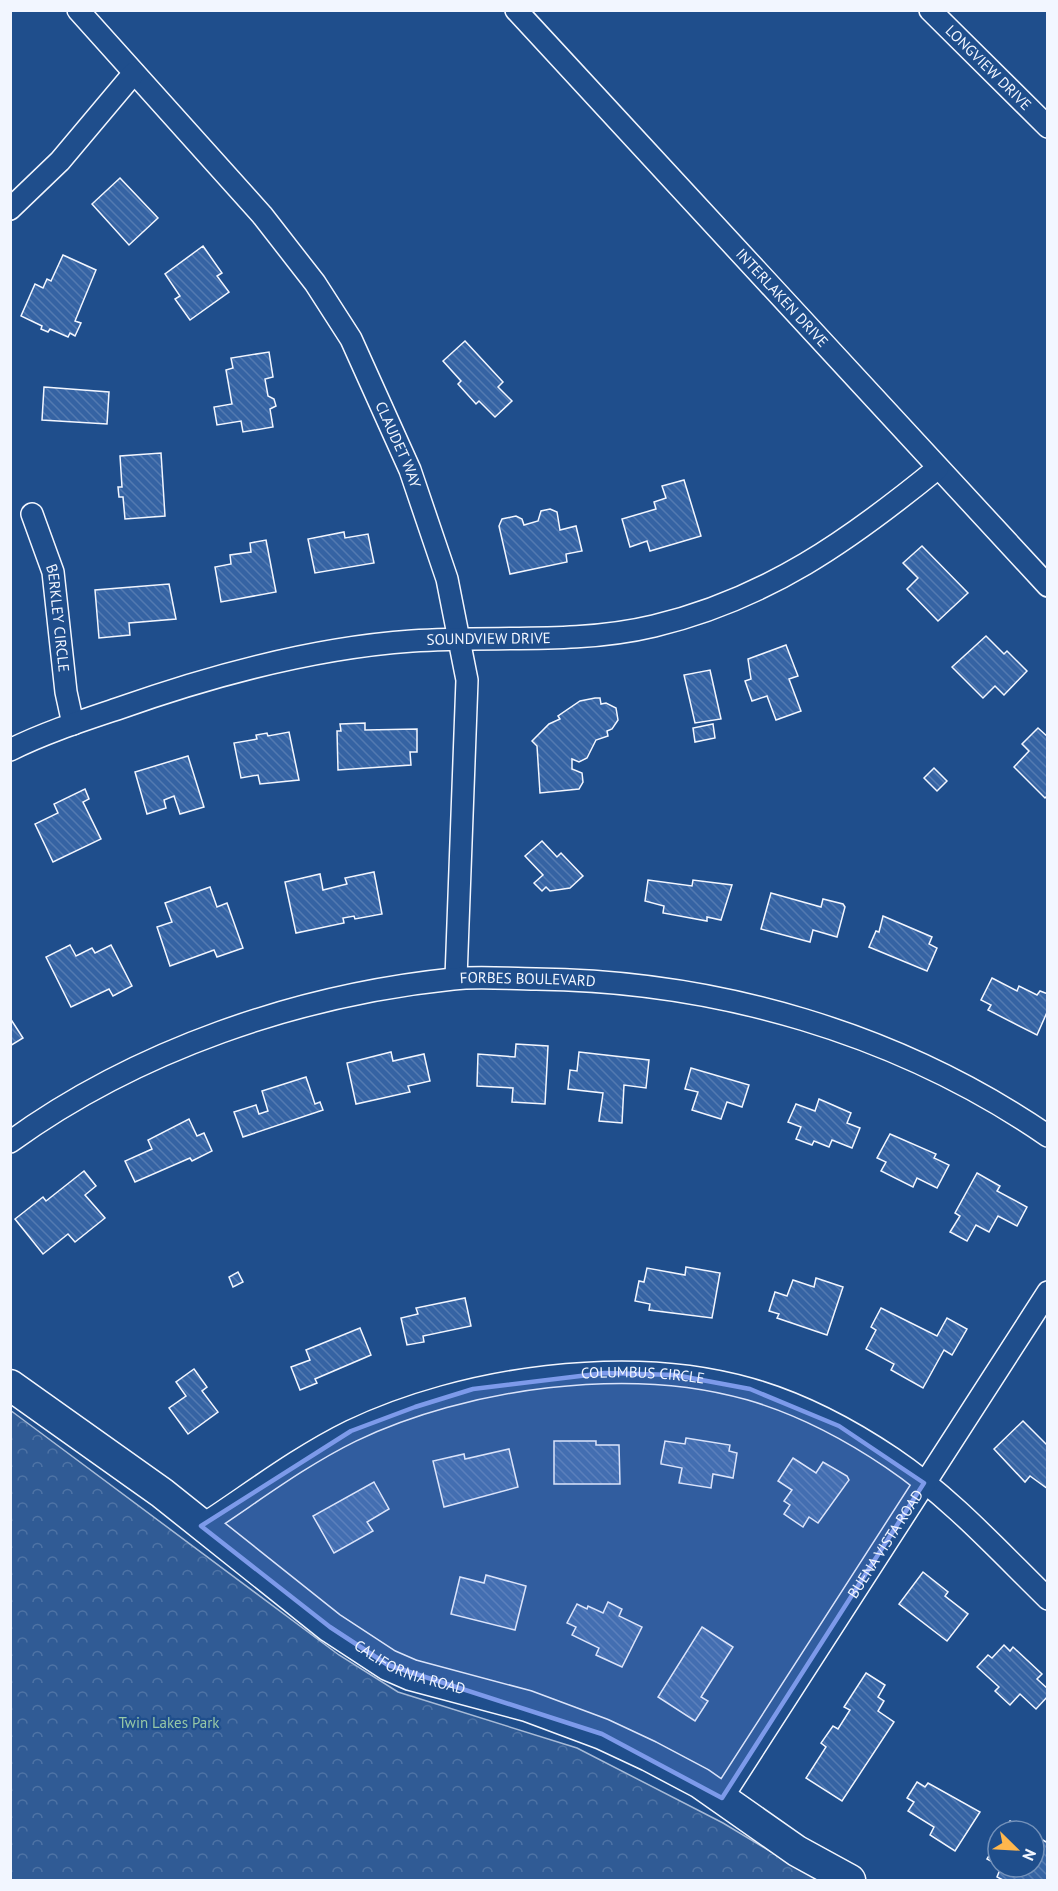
<svg xmlns="http://www.w3.org/2000/svg" width="1058" height="1891" viewBox="0 0 1058 1891" font-family="'PT Sans',sans-serif">
	<defs>
		<pattern id="forest-crowns" width="20" height="18" patternUnits="userSpaceOnUse" patternTransform="scale(1.5)"><rect width="20" height="18" fill="#305b95"/><path d="M2 6a3 3 0 1 1 6 0M12 15a3 3 0 1 1 6 0" fill="none" stroke="#4e73a5"/></pattern>
		<pattern id="building-back-hatch" width="6" height="6" patternUnits="userSpaceOnUse" patternTransform="scale(1.5)"><rect width="6" height="6" fill="#3563a3"/><path d="M-1 5l2 2M0 0l6 6M5-1l2 2" fill="none" stroke="#537ab1"/></pattern>
	</defs>
	<rect width="100%" height="100%" fill="#1f4e8c"/>
	<path fill="url(#forest-crowns)" stroke="#a8bbd7" stroke-width="1.5" d="M10 1410 339 1655 398 1692 577 1748 723 1823 818 1880H11Z"/>
	<g fill="url(#building-back-hatch)" stroke="#f2f6ff" stroke-width="1.5">
		<path d="M120 178 158 218 129 245 92 204Z"/>
		<path d="M203 246 222 273 217 276 229 292 190 320 175 299 180 296 165 274Z"/>
		<path d="M63 255 96 270 75 321 81 323 75 336 70 333 68 337 50 329 48 332 41 329 42 326 21 316 35 284 43 288 47 279 51 281Z"/>
		<path d="M465 341 503 382 498 387 512 401 495 417 479 401 476 404 458 384 461 381 443 361Z"/>
		<path d="M269 352 273 377 265 379 268 396 274 399 276 406 270 409 273 427 243 432 241 421 217 425 214 407 232 404 226 370 233 368 231 358Z"/>
		<path d="M44 387 109 392 107 424 42 420Z"/>
		<path d="M161 453 165 516 125 519 123 497H119L118 487H122L120 456Z"/>
		<path d="M684 480 701 536 650 551 647 541 630 547 622 519 656 509 654 502 666 498 662 486Z"/>
		<path d="M550 509 557 512 560 530 576 526 582 551 566 554 567 562 510 574 499 526 502 519 516 516 522 519 524 525 538 521 541 511Z"/>
		<path d="M344 532 345 538 368 534 374 563 315 573 308 539Z"/>
		<path d="M266 540 276 592 221 602 215 567 231 564 230 555 251 552 250 543Z"/>
		<path d="M922 546 968 593 938 621 907 589 918 578 903 563Z"/>
		<path d="M169 584 176 619 129 623 130 635 99 638 95 590Z"/>
		<path d="M986 636 1004 654 1007 651 1027 671 1004 695 995 686 983 698 952 667Z"/>
		<path d="M786 645 798 676 789 679 801 711 776 720 767 696 752 701 745 681 751 679 748 659Z"/>
		<path d="M710 670 721 719 695 723 684 675Z"/>
		<path d="M595 698H600L601 704 606 703 616 708 618 720 612 729 607 731 608 736 596 740 587 758 579 762 572 759V769L582 773 583 782 579 789 540 793 537 746 532 741 549 724 560 719 558 716 580 701Z"/>
		<path d="M365 723V730L417 729V752H410L411 765 338 770 337 731H341L340 724Z"/>
		<path d="M713 724 715 738 695 742 693 728Z"/>
		<path d="M1038 728 1048 737V795L1045 798 1014 767 1029 751 1022 744Z"/>
		<path d="M289 732 299 780 260 784 258 775 241 778 234 743 257 739 256 735 267 733 268 736Z"/>
		<path d="M188 756 204 807 180 814 174 796 164 800 166 808 147 814 135 772Z"/>
		<path d="M934 768 947 781 937 791 924 778Z"/>
		<path d="M85 789 89 799 83 802 101 839 53 862 35 824 58 813 54 804Z"/>
		<path d="M542 841 557 857 561 853 583 876 570 888 550 891 546 887 542 891 534 883 543 875 525 856Z"/>
		<path d="M374 872 382 914 355 919 354 916 343 918 344 923 296 933 285 882 320 874 323 890 347 884 345 878Z"/>
		<path d="M648 880 692 886 693 880 732 885 721 920 707 917V921L663 913 664 906 645 901Z"/>
		<path d="M210 887 217 907 227 903 243 948 217 957 214 950 170 966 157 927 172 922 165 903Z"/>
		<path d="M771 893 821 907 823 899 843 904 845 907 837 937 813 930 810 942 761 929Z"/>
		<path d="M883 916 932 937 929 944 937 948 927 971 869 947 876 931 879 932Z"/>
		<path d="M70 945 76 956 92 948 95 953 111 945 132 986 113 996 109 989 71 1007 46 957Z"/>
		<path d="M992 978 1017 991 1019 986 1037 995 1040 991 1048 994V1010L1037 1035 988 1010 991 1005 981 1000Z"/>
		<path d="M10 1018 23 1038 10 1046Z"/>
		<path d="M516 1044 548 1046 545 1104 512 1102 513 1088 477 1086 478 1054 515 1057Z"/>
		<path d="M391 1052 393 1061 424 1054 430 1081 408 1086 410 1092 356 1104 347 1063Z"/>
		<path d="M579 1052 649 1060 646 1088 624 1085 622 1123 599 1121 603 1093 568 1089 570 1070 577 1071Z"/>
		<path d="M691 1068 749 1085 742 1107 727 1102 721 1119 692 1110 698 1092 685 1089Z"/>
		<path d="M306 1077 315 1104 320 1102 323 1110 243 1137 234 1112 256 1105 259 1114 268 1111 262 1091Z"/>
		<path d="M819 1099 851 1113 847 1123 860 1128 852 1148 832 1140 829 1147 814 1141 812 1145 796 1139 801 1127 788 1122 796 1104 815 1111Z"/>
		<path d="M189 1119 197 1136 204 1133 212 1151 192 1161 190 1158 135 1182 125 1161 152 1149 148 1140Z"/>
		<path d="M890 1134 936 1154 934 1158 949 1165 937 1188 917 1178 913 1187 881 1171 886 1162 877 1158Z"/>
		<path d="M84 1171 96 1186 85 1195 105 1218 75 1242 68 1234 43 1254 15 1219 43 1197 46 1201Z"/>
		<path d="M977 1173 1000 1186 997 1191 1027 1207 1017 1226 998 1216 989 1232 976 1225 967 1241 950 1232 960 1216 955 1213Z"/>
		<path d="M686 1267 720 1273 712 1318 649 1310 650 1304 635 1301 639 1281 644 1282 647 1268 685 1275Z"/>
		<path d="M238 1272 243 1282 233 1287 229 1277Z"/>
		<path d="M816 1278 843 1287 827 1335 777 1318 779 1314 769 1311 775 1292 787 1296 793 1280 814 1287Z"/>
		<path d="M465 1298 471 1326 423 1336 424 1342 407 1345 401 1318 418 1314 416 1308Z"/>
		<path d="M881 1308 937 1336 947 1318 967 1329 952 1355 944 1350 923 1388 891 1370 894 1364 866 1349 876 1330 871 1327Z"/>
		<path d="M360 1328 371 1355 315 1379 317 1383 300 1390 291 1367 310 1360 306 1350Z"/>
		<path d="M194 1369 207 1387 202 1391 218 1412 188 1434 169 1408 186 1396 176 1382Z"/>
		<path d="M1023 1421 1048 1446V1489L1030 1476 1025 1482 994 1449Z"/>
		<path d="M686 1438 730 1445 729 1451 737 1453 733 1478 713 1474 711 1488 679 1483 682 1468 661 1464V1462L665 1441 685 1444Z"/>
		<path d="M554 1441H596V1445H619L620 1484H554Z"/>
		<path d="M509 1449 518 1487 444 1507 433 1461 464 1454 465 1459Z"/>
		<path d="M793 1458 816 1473 823 1462 847 1476 849 1480 818 1523 809 1517 803 1527 784 1514 790 1505 784 1501 792 1490 778 1481Z"/>
		<path d="M374 1482 389 1509 367 1522 373 1531 334 1553 313 1516Z"/>
		<path d="M923 1572 948 1592 945 1596 968 1614 947 1641 899 1604Z"/>
		<path d="M486 1575 526 1586 515 1630 451 1614 460 1577 484 1583Z"/>
		<path d="M608 1602 622 1609 619 1616 642 1627 622 1667 596 1655 599 1648 572 1635 576 1627 567 1623 577 1604 587 1609 588 1606 603 1613Z"/>
		<path d="M702 1627 733 1647 701 1697 708 1701 695 1721 658 1697Z"/>
		<path d="M1004 1645 1010 1651 1013 1647 1042 1674 1037 1679 1048 1689V1696L1036 1709 1020 1694 1010 1705 995 1691 999 1687 977 1667 988 1655 992 1658Z"/>
		<path d="M866 1673 885 1685 878 1697 884 1701 878 1711 894 1722 842 1801 806 1778 826 1747 821 1743 833 1726 838 1729 850 1710 844 1707Z"/>
		<path d="M917 1782 925 1787 928 1783 980 1812 955 1851 930 1835 934 1827 908 1811 914 1802 907 1798Z"/>
		<path d="M1010 1821 1027 1831H1004Z"/>
		<path d="M1034 1835 1048 1843V1880H1003L997 1877 1001 1867H1034Z"/>
		<path d="M998 1841V1865L987 1859Z"/>
	</g>
	<g fill="none" stroke-linecap="round" stroke-linejoin="round">
		<defs>
			<g id="minor">
				<path id="s1" d="M78 10 262 215 315 283 351 339 410 470 447 579 467 680 456 978"/>
				<path id="s2" d="M516 10 1048 586"/>
				<path id="s3" d="M930 10 1048 127"/>
				<path d="M10 209 60 161 134 73"/>
				<path id="s4" d="M32 514 53 572 66 692 73 724"/>
				<path id="s5" d="M10 750C44 733 81 721 117 709 210 676 312 648 412 641 492 635 575 645 654 626 767 599 850 540 938 468"/>
				<path id="s6" d="M10 1142C137 1050 298 995 453 979 480 976 509 979 536 979 717 981 898 1033 1048 1136"/>
				<path id="s7" d="M201 1526C250 1494 298 1457 351 1431 464 1377 628 1354 750 1389 799 1403 849 1429 892 1458 950 1497 998 1550 1048 1599"/>
				<path id="s8" d="M722 1798 1048 1292"/>
			</g>
			<g id="secondary">
				<path id="s9" d="M10 1385 162 1493 330 1627 388 1665 411 1675 527 1706 602 1734 649 1756 700 1783 797 1851 850 1880"/>
			</g>
		</defs>
		<use href="#minor" stroke="#f2f6ff" stroke-width="24"/>
		<use href="#secondary" stroke="#f2f6ff" stroke-width="33"/>
		<use href="#minor" stroke="#1f4e8c" stroke-width="21"/>
		<use href="#secondary" stroke="#1f4e8c" stroke-width="30"/>
	</g>
	<path fill="#7d9aea" fill-opacity="0.2" stroke="#7d9aea" stroke-width="4.5" stroke-linejoin="round" d="M605 1373 675 1375 750 1389 839 1426 924 1483 722 1798 602 1734 388 1665 330 1627 201 1526 351 1431 415 1407 473 1389Z"/>
	<g text-anchor="middle" stroke-width="4.5" stroke-linejoin="round" paint-order="stroke">
		<g font-size="15" fill="#f2f6ff" stroke="#1f4e8c">
			<text dy="5" stroke="none"><textPath href="#s3" startOffset="82">LONGVIEW DRIVE</textPath></text>
			<text dy="5" stroke="none"><textPath href="#s2" startOffset="392">INTERLAKEN DRIVE</textPath></text>
			<text dy="5" stroke="none"><textPath href="#s1" startOffset="544">CLAUDET WAY</textPath></text>
			<text dy="5" stroke="none"><textPath href="#s4" startOffset="108">BERKLEY CIRCLE</textPath></text>
			<text dy="5" stroke="none"><textPath href="#s5" startOffset="495">SOUNDVIEW DRIVE</textPath></text>
			<text dy="5" stroke="none"><textPath href="#s6" startOffset="552">FORBES BOULEVARD</textPath></text>
			<text dy="5" stroke="none"><textPath href="#s7" startOffset="478">COLUMBUS CIRCLE</textPath></text>
			<text dy="5" stroke="none"><textPath href="#s8" startOffset="302">BUENA VISTA ROAD</textPath></text>
			<text dy="5" stroke="none"><textPath href="#s9" startOffset="492">CALIFORNIA ROAD</textPath></text>
		</g>
		<g font-size="15" fill="#97c8a6" stroke="#1f4e8c">
			<text x="169" y="1728">Twin Lakes Park</text>
		</g>
	</g>
	<rect width="1058" height="1891" fill="none" stroke="#f2f6ff" stroke-width="24"/>
	<g transform="translate(1016 1849) rotate(114)"><circle r="28" fill="#1f4e8c" stroke="#7391ba" stroke-width="1.5"/>
	<path d="M0-4.5L10 22L0 15L-10 22Z" fill="#ffb74d"/>
	<text y="-9" font-size="16" font-weight="bold" text-anchor="middle" fill="#f2f6ff">N</text>
	</g>
</svg>
